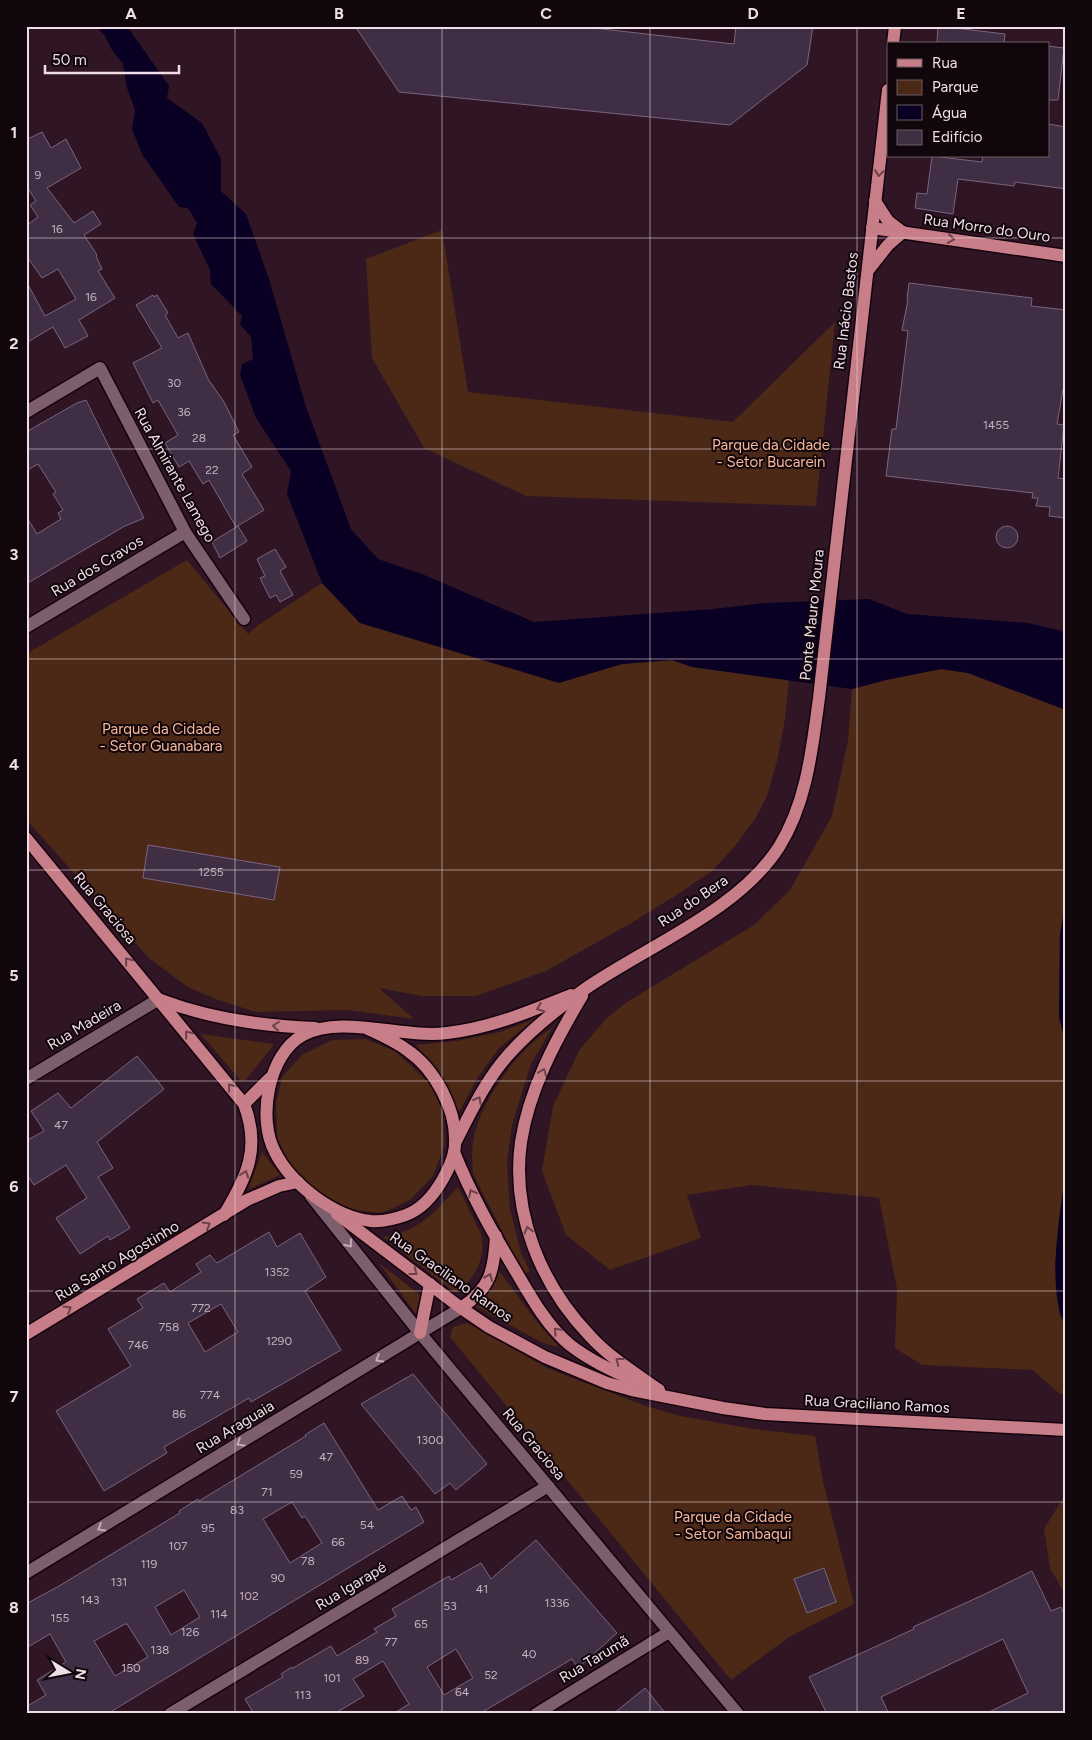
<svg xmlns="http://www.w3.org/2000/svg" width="1092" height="1740" viewBox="0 0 1092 1740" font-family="Figtree,sans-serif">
	<rect width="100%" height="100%" fill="#301624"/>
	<g fill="#4c2816">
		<path d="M442 230 468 392 733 422 835 322 816 506 526 496 424 448 372 358 366 259Z"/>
		<path d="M187 560 248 634 257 626 322 583 360 623 559 682 622 664 672 660 692 667 789 680 785 719 777 761 767 796 755 819 735 846 713 870 680 893 633 922 546 971 476 996H421L379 988 414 1019 348 1010 256 1012 218 1000 188 987 150 959 26 819V654Z"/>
		<path d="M941 669 968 673 1066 710V901L1060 934 1059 1017 1066 1044V1169L1055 1265 1059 1314 1066 1326V1394H1060L1033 1370 922 1365 895 1348 897 1289 879 1198 751 1185 687 1195 701 1238 610 1270 566 1235 542 1171 553 1106 580 1049 607 1018 627 1002 754 925 790 890 832 816 848 740 852 689 886 680Z"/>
		<path d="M535 1019 499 1048 478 1077 459 1112C447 1086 436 1067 416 1045L456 1041 500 1032Z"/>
		<path d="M552 1028 531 1064 512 1125 507 1161 510 1209 521 1253 530 1271 524 1274 473 1174C472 1160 471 1145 475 1132 485 1095 519 1048 552 1028Z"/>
		<path d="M201 1034 274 1044 245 1081H241Z"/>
		<path d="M365 1039 395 1051 430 1084 443 1112 445 1144 433 1176 410 1200 382 1213 355 1210 326 1199 290 1166 277 1137 276 1104 282 1077 303 1054 333 1040Z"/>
		<path d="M262 1152 280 1175 248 1190Z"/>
		<path d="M458 1187 481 1234C486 1258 476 1277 458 1292L453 1291 383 1237C422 1230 433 1213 458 1187Z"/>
		<path d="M379 1263 420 1295 419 1318Z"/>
		<path d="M499 1271 537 1322 559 1347 543 1343 475 1306 486 1294Z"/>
		<path d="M467 1323 549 1369 646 1406 680 1416 754 1429 815 1436 823 1481 854 1604 789 1637 731 1680 450 1337 453 1327Z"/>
		<path d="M1066 1493V1596L1050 1568 1044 1529Z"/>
	</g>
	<g fill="#0a0023">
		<path d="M96 26H127L169 86 167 98 202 123 221 159V191L246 214 269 279 306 407 351 529 378 559 422 574 534 622 713 609 765 603 869 599 907 614 1028 623 1066 632V710L968 673 941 669 886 680 852 689 692 667 672 660 622 664 559 683 360 623 322 583 287 494 291 471 256 418 240 375 242 364 253 359 251 337 240 324 242 316 211 284 210 270 193 234 197 223 188 208 179 207 142 154 132 129 135 110 127 88 123 64 112 50 105 36Z"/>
		<path d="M1066 901V1044L1059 1017 1060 934Z"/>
		<path d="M1066 1169V1326C1045 1289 1061 1211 1066 1169Z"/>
	</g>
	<g fill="#402e45" stroke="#7a657f" fill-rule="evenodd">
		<path d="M355 26H576L734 44 736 26H813L807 65 730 125 399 92Z"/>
		<path d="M938 26 1005 34 1004 44H939V42H937Z"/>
		<path d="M1048 46 1064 48 1058 100H1048Z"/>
		<path d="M1048 124 1066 127V189L1015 182 1014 186 958 179 953 214 915 208 917 193 927 194 932 156 982 162 983 156H1048Z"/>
		<path d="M42 132 51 148 66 139 81 168 47 188 74 223 93 211 101 224 84 235 97 255 96 256 102 269 98 271 115 298 79 320 88 336 65 348 53 327 26 343V281L45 316 76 299 58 269 42 278 26 255V226L38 217 30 205 36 201 26 185V140Z"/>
		<path d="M909 283 1032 298 1031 306 1066 310V389H1063L1057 424 1064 425 1058 478 1066 479V518L1049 516 1050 507 1036 506 1038 498H1032L1033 493 886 476 892 429H896L908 331 902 330 908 300 907 299Z"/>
		<path d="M153 295 154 297 157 295 168 313 165 315 178 338 188 333 208 379 224 402 239 432 233 435 252 467 242 474 264 510 236 527 209 480 203 484 189 461 179 467 165 443 178 435 158 400 153 403 133 363 162 348 136 305Z"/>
		<path d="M86 400 144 518 123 527 26 584V516L37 534 61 519 58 513 63 510 53 494 56 492 38 464 26 471V432L77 403Z"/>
		<path d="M238 526 247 541 220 558 212 542Z"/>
		<circle cx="1007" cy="537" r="11"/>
		<path d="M275 549 286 567 280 571 293 595 280 602 276 595 270 598 260 578 265 576 257 559Z"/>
		<path d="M148 845 280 867 274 900 143 878Z"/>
		<path d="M137 1056 164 1089 97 1142 113 1168 98 1177 130 1228 110 1240 108 1236 80 1254 56 1218 87 1198 66 1165 34 1185 26 1173V1141L44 1131 31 1111 58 1093 71 1108Z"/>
		<path d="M269 1232 277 1247 300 1233 326 1277 305 1291 341 1350 251 1402 249 1398 164 1447 167 1453 104 1491 56 1411 131 1366 108 1329 143 1308 137 1299 164 1283 170 1292 201 1272 196 1264 210 1255 217 1263ZM221 1304 238 1332 205 1352 188 1323Z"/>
		<path d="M413 1374 487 1464 456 1490 450 1483 435 1494 361 1404Z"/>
		<path d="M324 1423 378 1510 402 1496 411 1510 416 1507 424 1522 107 1714H26V1707L46 1695 37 1680 66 1662 50 1634 26 1648V1604L59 1586 180 1513 179 1511 198 1499 199 1501 306 1436 305 1435ZM292 1502 302 1518 305 1516 322 1543 290 1563 263 1519ZM184 1590 200 1617 171 1635 155 1607ZM125 1624H127L148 1657 115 1676 94 1641Z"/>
		<path d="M536 1540 617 1633 578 1668 572 1659 479 1714H393L409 1704 383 1661 353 1679 364 1696 334 1714H254L245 1699 283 1677 281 1674 290 1668H293L331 1646 337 1656 377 1632 374 1629 396 1616 392 1609 449 1576 451 1580 481 1563 491 1579ZM456 1649 473 1678 444 1695 427 1667Z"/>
		<path d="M824 1568 836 1602 807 1613 794 1579Z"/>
		<path d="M1032 1571 1051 1611 1061 1607 1066 1619V1714H985L1028 1693 1003 1639 881 1697 889 1714H827L809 1677 914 1629 913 1627 983 1595Z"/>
		<path d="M645 1688 666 1714H613Z"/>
	</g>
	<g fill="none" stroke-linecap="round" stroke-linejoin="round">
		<defs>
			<g id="minor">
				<path d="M26 412 100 368 185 532 244 619"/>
				<path d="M26 627 185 532"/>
				<path d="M26 1079 159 999"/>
				<path d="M311 1196 420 1333 738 1714"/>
				<path d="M26 1573 461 1308"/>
				<path d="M170 1714 548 1486"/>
				<path d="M536 1714 669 1632"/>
			</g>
			<g id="major">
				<path d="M893 44 895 26"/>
				<path d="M875 201 888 221 901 231"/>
				<path d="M872 228 1066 256"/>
				<path d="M869 269 888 245 903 232"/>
				<path d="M26 838 244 1104C261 1148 247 1177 224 1215"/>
				<path d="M582 996C555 1041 529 1090 521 1142 511 1213 541 1285 590 1336 609 1357 635 1373 659 1390"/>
				<path d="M161 1000C211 1019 262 1026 315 1028"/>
				<path d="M368 1029C381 1035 395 1041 407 1050 435 1069 457 1110 455 1144 455 1156 449 1168 443 1179 435 1193 422 1209 406 1215 395 1219 383 1222 371 1221 334 1217 291 1184 275 1152 257 1119 268 1054 303 1035 341 1014 404 1039 447 1033 491 1028 531 1011 571 995"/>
				<path d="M244 1104 270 1078"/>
				<path d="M455 1143C471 1112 486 1079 510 1053 530 1031 561 1006 585 989 647 946 738 911 779 847 807 802 812 749 819 698L888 90"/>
				<path d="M454 1152C471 1195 494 1235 518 1275 532 1299 548 1327 570 1345 592 1362 616 1373 641 1383"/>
				<path d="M337 1214 461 1308 489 1327 545 1357 607 1383 632 1390 723 1408 765 1414 1066 1430"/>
				<path d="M461 1308C491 1288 494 1270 496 1236"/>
				<path d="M420 1333 430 1284"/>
				<path d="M26 1334 247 1200 279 1186 298 1182"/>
			</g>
		</defs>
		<use href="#minor" stroke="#16020d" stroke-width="15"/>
		<use href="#major" stroke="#16020d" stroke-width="15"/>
		<use href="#minor" stroke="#7d5e6d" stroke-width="12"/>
		<use href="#major" stroke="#c77e88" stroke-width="12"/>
	</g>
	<defs><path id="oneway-chevron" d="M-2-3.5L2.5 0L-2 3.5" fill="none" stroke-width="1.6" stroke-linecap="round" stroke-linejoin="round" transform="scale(1.25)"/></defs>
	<g stroke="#6c424a">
		<use href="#oneway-chevron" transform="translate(879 173) rotate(97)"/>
		<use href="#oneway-chevron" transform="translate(951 239) rotate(8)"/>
		<use href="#oneway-chevron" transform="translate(128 961) rotate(-129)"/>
		<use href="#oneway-chevron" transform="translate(540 1008) rotate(158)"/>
		<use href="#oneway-chevron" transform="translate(276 1026) rotate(-175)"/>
		<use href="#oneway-chevron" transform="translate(188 1034) rotate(-129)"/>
		<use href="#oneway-chevron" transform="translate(543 1072) rotate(-68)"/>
		<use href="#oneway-chevron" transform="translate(231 1087) rotate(-128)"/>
		<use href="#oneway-chevron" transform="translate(478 1100) rotate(-61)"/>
		<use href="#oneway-chevron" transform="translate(245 1174) rotate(-70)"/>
		<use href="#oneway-chevron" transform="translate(472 1193) rotate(-118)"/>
		<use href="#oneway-chevron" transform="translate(207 1225) rotate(-31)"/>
		<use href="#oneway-chevron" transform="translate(528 1230) rotate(-106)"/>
		<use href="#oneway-chevron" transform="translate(414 1272) rotate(37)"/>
		<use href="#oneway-chevron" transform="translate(489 1277) rotate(-67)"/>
		<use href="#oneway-chevron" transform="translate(68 1309) rotate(-31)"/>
		<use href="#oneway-chevron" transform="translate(557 1331) rotate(-133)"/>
		<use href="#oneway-chevron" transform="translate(619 1361) rotate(-143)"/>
	</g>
	<g stroke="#c2abb6">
		<use href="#oneway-chevron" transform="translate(349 1244) rotate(52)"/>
		<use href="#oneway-chevron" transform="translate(379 1359) rotate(149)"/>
		<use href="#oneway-chevron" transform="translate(240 1443) rotate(149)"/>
		<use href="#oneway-chevron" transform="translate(101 1528) rotate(149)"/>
	</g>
	<path fill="none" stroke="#f0dee6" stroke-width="1" stroke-opacity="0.55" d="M235 26V1714M442 26V1714M650 26V1714M857 26V1714M26 238H1066M26 449H1066M26 659H1066M26 870H1066M26 1081H1066M26 1291H1066M26 1502H1066"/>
	<g text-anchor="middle" stroke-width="4" stroke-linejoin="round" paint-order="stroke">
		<g font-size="12" fill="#c4b2be">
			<text x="38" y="179">9</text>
			<text x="57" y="233">16</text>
			<text x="91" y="301">16</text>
			<text x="174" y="387">30</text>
			<text x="184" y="416">36</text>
			<text x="996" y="429">1455</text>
			<text x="199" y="442">28</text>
			<text x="212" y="474">22</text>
			<text x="211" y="876">1255</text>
			<text x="61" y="1129">47</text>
			<text x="277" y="1276">1352</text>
			<text x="201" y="1312">772</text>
			<text x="169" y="1331">758</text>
			<text x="279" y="1345">1290</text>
			<text x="138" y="1349">746</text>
			<text x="210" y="1399">774</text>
			<text x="179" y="1418">86</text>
			<text x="430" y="1444">1300</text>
			<text x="326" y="1461">47</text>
			<text x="296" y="1478">59</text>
			<text x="267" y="1496">71</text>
			<text x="237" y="1514">83</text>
			<text x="367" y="1529">54</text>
			<text x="208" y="1532">95</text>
			<text x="338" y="1546">66</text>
			<text x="178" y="1550">107</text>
			<text x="308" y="1565">78</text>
			<text x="149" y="1568">119</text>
			<text x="278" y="1582">90</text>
			<text x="119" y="1586">131</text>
			<text x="482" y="1593">41</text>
			<text x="249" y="1600">102</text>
			<text x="90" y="1604">143</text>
			<text x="557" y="1607">1336</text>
			<text x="450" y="1610">53</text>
			<text x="219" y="1618">114</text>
			<text x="60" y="1622">155</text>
			<text x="421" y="1628">65</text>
			<text x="190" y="1636">126</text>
			<text x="391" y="1646">77</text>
			<text x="160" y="1654">138</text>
			<text x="529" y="1658">40</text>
			<text x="362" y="1664">89</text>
			<text x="131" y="1672">150</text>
			<text x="491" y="1679">52</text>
			<text x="332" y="1682">101</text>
			<text x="462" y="1696">64</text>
			<text x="303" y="1699">113</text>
		</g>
		<g font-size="15" fill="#f0dee6" stroke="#11060b">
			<text transform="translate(987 228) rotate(8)" y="5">Rua Morro do Ouro</text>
			<text transform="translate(846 311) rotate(-83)" y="5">Rua Inácio Bastos</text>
			<text transform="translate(175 475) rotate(61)" y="5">Rua Almirante Lamego</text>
			<text transform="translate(97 566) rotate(-31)" y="5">Rua dos Cravos</text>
			<text transform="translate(812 615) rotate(-84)" y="5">Ponte Mauro Moura</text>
			<text transform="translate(693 901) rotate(-34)" y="5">Rua do Bera</text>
			<text transform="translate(105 908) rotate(50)" y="5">Rua Graciosa</text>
			<text transform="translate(84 1025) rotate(-31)" y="5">Rua Madeira</text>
			<text transform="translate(117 1261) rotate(-31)" y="5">Rua Santo Agostinho</text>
			<text transform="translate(451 1277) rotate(35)" y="5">Rua Graciliano Ramos</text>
			<text transform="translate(877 1404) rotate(3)" y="5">Rua Graciliano Ramos</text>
			<text transform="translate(235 1427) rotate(-31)" y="5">Rua Araguaia</text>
			<text transform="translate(534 1444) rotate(50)" y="5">Rua Graciosa</text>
			<text transform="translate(351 1586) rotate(-31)" y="5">Rua Igarapé</text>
			<text transform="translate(594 1659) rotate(-31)" y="5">Rua Tarumã</text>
		</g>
		<g font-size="15" fill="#f7b79a" stroke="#11060b">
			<text x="771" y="450">Parque da Cidade<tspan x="771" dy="17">- Setor Bucarein</tspan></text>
			<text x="161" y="734">Parque da Cidade<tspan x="161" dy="17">- Setor Guanabara</tspan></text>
			<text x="733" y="1522">Parque da Cidade<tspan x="733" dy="17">- Setor Sambaqui</tspan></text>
		</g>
	</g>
	<rect width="1092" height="1740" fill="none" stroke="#11060b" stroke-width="55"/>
	<rect x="887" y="42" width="162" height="115" fill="#11060b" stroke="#6a5c63"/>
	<rect x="897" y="59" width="25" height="8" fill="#c77e88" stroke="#6a5c63"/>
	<text x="932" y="68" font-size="15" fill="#f0dee6">Rua</text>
	<rect x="897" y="80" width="25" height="15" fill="#4c2816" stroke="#6a5c63"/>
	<text x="932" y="92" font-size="15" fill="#f0dee6">Parque</text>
	<rect x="897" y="105" width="25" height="15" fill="#0a0023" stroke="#6a5c63"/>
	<text x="932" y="118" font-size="15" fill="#f0dee6">Água</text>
	<rect x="897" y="130" width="25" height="15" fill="#402e45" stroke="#6a5c63"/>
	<text x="932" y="142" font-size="15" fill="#f0dee6">Edifício</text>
	<g transform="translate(68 1672) rotate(100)" stroke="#11060b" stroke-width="4" paint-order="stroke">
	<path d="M0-4L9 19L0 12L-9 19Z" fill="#f0dee6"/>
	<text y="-8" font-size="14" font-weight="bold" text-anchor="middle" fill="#f0dee6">N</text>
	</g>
	<path d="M45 65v8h134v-8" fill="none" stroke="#f0dee6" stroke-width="2.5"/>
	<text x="52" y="65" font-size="15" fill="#f0dee6" stroke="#11060b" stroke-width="4" paint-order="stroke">50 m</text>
	<rect x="28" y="28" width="1036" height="1684" fill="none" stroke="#f0dee6" stroke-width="2"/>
	<g font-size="16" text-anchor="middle" font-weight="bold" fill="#f0dee6">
		<text x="131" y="19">A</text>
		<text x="339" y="19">B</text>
		<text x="546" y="19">C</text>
		<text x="753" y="19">D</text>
		<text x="961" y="19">E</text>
		<text x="14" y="138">1</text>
		<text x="14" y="349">2</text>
		<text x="14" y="560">3</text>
		<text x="14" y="770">4</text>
		<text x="14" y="981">5</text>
		<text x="14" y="1192">6</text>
		<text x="14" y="1402">7</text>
		<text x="14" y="1613">8</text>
	</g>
</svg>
